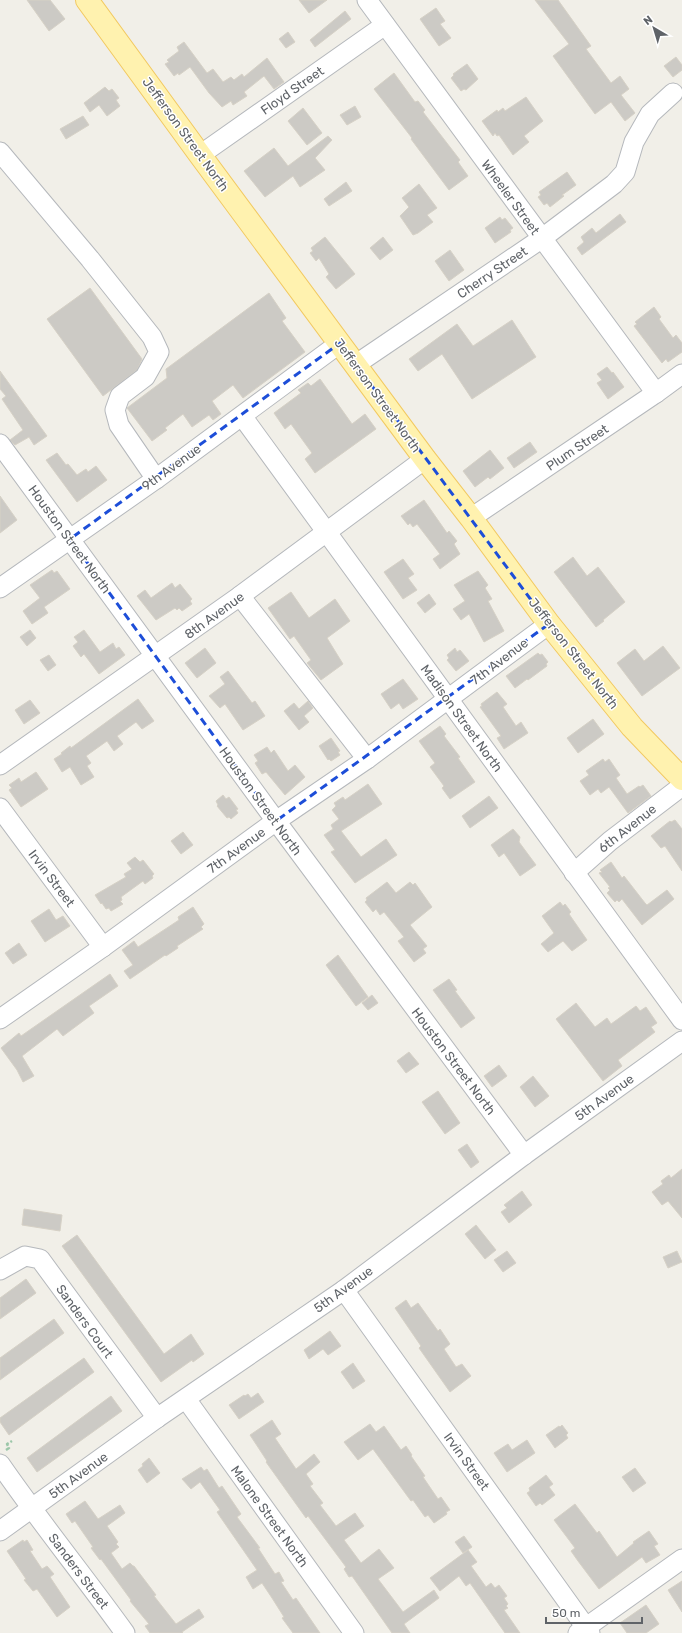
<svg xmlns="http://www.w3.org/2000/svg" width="682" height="1633" viewBox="0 0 682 1633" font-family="Rubik,sans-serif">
	<rect width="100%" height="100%" fill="#f1efe8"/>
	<g fill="#cccac5" stroke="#d6d1c6">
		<path d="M27 0H50L65 19 49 31Z"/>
		<path d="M299 0H327L309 13Z"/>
		<path d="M535 0H558L591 46 586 49 611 83 620 76 629 89 621 95 635 113 625 121 611 102 595 114 553 56 569 44Z"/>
		<path d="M436 8 445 21 440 24 451 38 439 46 420 19Z"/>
		<path d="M345 11 351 19 315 47 310 40Z"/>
		<path d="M288 32 295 42 286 48 279 39Z"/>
		<path d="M184 42 207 73 213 69 223 82 231 77 234 80 242 74 244 77 267 58 284 82 274 89 264 76 244 92 247 96 233 105 231 101 222 107 209 93 190 67 179 75 178 73 174 76 165 64 169 62 167 60 179 51 177 47Z"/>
		<path d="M676 57 682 65V70L673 77 664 66Z"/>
		<path d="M467 64 478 79 466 90 464 89 461 91 451 78 454 75 453 74Z"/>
		<path d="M394 73 415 102 418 101 425 110 423 112 460 160 458 162 468 176 449 190 411 139 412 138 374 89Z"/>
		<path d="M105 87 109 91 112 89 119 98 116 100 120 106 107 116 99 105 90 112 84 103Z"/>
		<path d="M526 97 543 121 524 136 529 142 513 155 499 135 497 136 495 133 493 136 482 121 497 110 498 112 503 108 505 111Z"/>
		<path d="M355 106 361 117 347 125 340 115Z"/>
		<path d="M303 108 322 133 307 145 288 121Z"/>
		<path d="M83 116 89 125 66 139 60 129Z"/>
		<path d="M328 136 332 140 315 158 325 170 300 187 293 176 265 197 244 171 274 148 288 166Z"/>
		<path d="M567 172 576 185 562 195 564 196 550 207 547 203 544 205 538 197 541 195 539 192Z"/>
		<path d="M346 182 352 191 329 206 324 199Z"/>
		<path d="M419 184 437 208 427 215 433 222 418 233 413 235 400 216 409 207 402 198Z"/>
		<path d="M620 214 626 222 582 255 577 248 584 242 581 237 592 228 596 233Z"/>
		<path d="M500 217 502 220 505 218 513 228 510 230 511 232 495 243 485 228Z"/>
		<path d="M325 237 355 274 336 289 326 277 329 274 319 258 316 261 310 253 313 251 311 248Z"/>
		<path d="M383 237 393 250 380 260 370 248Z"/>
		<path d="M450 250 464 270 449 281 435 261Z"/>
		<path d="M90 288 142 359 137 370 103 396 47 319Z"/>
		<path d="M269 293 286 318 282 321 305 352 243 398 233 385 212 401 221 414 213 420 209 415 192 427 183 414 165 428 167 430 152 441 127 408 167 378 166 369Z"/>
		<path d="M654 307 661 317 659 319 673 338 676 335 682 343V352L668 362 666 359 662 363 634 326 637 324 635 322Z"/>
		<path d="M512 320 536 357 472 399 442 354 418 371 409 359 457 324 473 346Z"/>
		<path d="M607 367 612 373 613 372 624 387 608 399 597 383 602 380 597 374Z"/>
		<path d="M0 371 47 436 34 445 29 437 15 445 10 440 23 430 2 399 6 396 0 389Z"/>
		<path d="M320 379 352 424 365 414 376 429 315 473 305 459 312 453 291 424 285 429 274 413 301 393 298 390 308 383 311 386Z"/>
		<path d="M530 442 537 452 514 468 507 458Z"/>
		<path d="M490 450 504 468 490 479 488 477 475 487 463 471Z"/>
		<path d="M57 453 66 465 68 464 77 475 86 469 88 472 96 466 107 480 77 502 46 460Z"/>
		<path d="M0 496 17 520 0 533Z"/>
		<path d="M424 500 447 533 449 531 457 541 454 544 460 554 440 569 433 559 440 554 417 524 413 527 410 523 408 525 401 516Z"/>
		<path d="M573 557 587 576 598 567 625 602 603 620 604 621 596 627 554 572Z"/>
		<path d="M403 559 414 574 408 578 417 590 403 599 384 572Z"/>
		<path d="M52 570 54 573 57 571 70 589 44 607 48 613 32 624 23 611 40 598 30 585Z"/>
		<path d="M478 571 488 585 485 588 492 599 488 601 504 631 484 642 469 614 461 620 453 609 465 601 454 585Z"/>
		<path d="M172 583 175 588 180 584 192 599 190 601 192 604 182 611 179 608 177 610 175 608 156 620 137 596 145 590 151 598Z"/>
		<path d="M291 592 309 618 335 599 350 621 327 638 343 664 321 680 307 663 311 660 294 636 290 639 268 608Z"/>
		<path d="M429 594 436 604 425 613 417 603Z"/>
		<path d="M30 630 36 638 27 646 20 637Z"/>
		<path d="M84 630 100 652 113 643 116 649 119 647 125 655 99 674 84 654 81 657 73 646 78 642 74 637Z"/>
		<path d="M663 646 680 668 642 696 617 663 635 649 644 661Z"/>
		<path d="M205 648 216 663 197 678 185 663Z"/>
		<path d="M455 648 457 652 460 650 469 661 456 671 447 660 449 658 447 655Z"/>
		<path d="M538 653 540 655 542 654 548 662 546 664 547 666 528 680 527 679 515 688 506 676Z"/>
		<path d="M49 655 56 665 48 671 40 660Z"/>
		<path d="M228 671 252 703 255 701 265 716 243 730 225 704 220 708 209 696 225 684 220 677Z"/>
		<path d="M403 679 418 699 403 709 399 703 391 709 381 694Z"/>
		<path d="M497 692 507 704 503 707 516 726 521 722 528 733 504 749 497 738 501 736 480 707 482 706 481 704Z"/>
		<path d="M138 699 154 721 142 729 136 722 117 736 123 744 114 751 107 741 86 756 91 763 87 766 94 777 81 785 70 767 62 772 54 759 62 754 61 753 70 746 71 748Z"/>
		<path d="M30 700 40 713 24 724 15 710Z"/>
		<path d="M308 701 313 708 304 716 309 722 299 730 284 711 294 703 299 709Z"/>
		<path d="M593 719 604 734 578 753 567 738Z"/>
		<path d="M440 726 446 734 444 736 460 757 458 758 475 782 450 799 442 788 444 786 430 767 435 763 419 741Z"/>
		<path d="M331 738 340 751 338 752 340 755 331 761 329 759 328 760 319 746Z"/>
		<path d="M267 747 271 753 274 750 288 771 295 765 305 777 285 795 266 772 262 774 255 763 258 761 254 755Z"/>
		<path d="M603 759 605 762 609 759 620 775 616 778 627 794 639 786 640 787 643 785 651 796 628 813 609 787 601 793 598 789 590 795 580 781 589 775 586 771Z"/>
		<path d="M36 772 48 789 21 807 9 790 12 788 9 785 19 778 21 782Z"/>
		<path d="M368 784 382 804 341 831 361 857 386 839 397 855 355 883 331 852 335 850 324 835 333 829 331 825 339 819 332 810 336 806 334 803 343 797 345 800Z"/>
		<path d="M223 795 226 799 229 797 238 809 236 810 238 813 231 819 229 817 227 818 217 806 218 805 216 801Z"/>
		<path d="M489 796 498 808 470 828 462 816Z"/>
		<path d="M675 820 682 829V871L665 846 661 848 651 836 670 821 671 822Z"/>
		<path d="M513 829 520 837 519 842 536 865 520 876 504 853 499 857 491 845Z"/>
		<path d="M183 832 193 845 181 854 171 841Z"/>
		<path d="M135 857 140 862 143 860 154 874 152 876 153 878 145 884 143 881 121 897 122 900 120 901 123 904 111 911 109 908 106 909 102 903 101 904 95 895 126 877 124 874 132 869 127 863Z"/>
		<path d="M611 862 622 878 624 876 645 903 647 905 667 890 674 899 642 925 622 899 619 902 617 900 615 902 607 893 610 890 608 888 610 887 599 873 602 872 600 870Z"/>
		<path d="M387 882 396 893 410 882 413 885 415 883 432 907 410 925 427 946 423 949 426 953 414 962 398 941 404 937 384 912 380 915 376 909 373 912 365 902 367 900 366 898Z"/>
		<path d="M560 902 563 906 565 904 571 912 569 914 587 940 572 951 563 941 548 952 541 944 554 933 542 916Z"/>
		<path d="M193 907 204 924 201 927 203 929 177 946 178 948 166 956 165 955 130 979 124 971 133 965 122 950 134 941 138 947 179 920 178 917Z"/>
		<path d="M49 909 56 920 63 916 70 926 45 942 31 921Z"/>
		<path d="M19 943 27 955 13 964 5 953Z"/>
		<path d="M338 955 368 997 356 1006 326 965Z"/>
		<path d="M110 974 118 986 89 1006 94 1013 63 1036 57 1029 22 1056 34 1076 23 1082 17 1070 1 1048 19 1033 21 1036Z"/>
		<path d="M449 979 457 990 455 991 475 1018 461 1028 433 990Z"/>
		<path d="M372 995 378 1003 368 1010 362 1003Z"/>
		<path d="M576 1003 595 1027 607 1018 611 1024 636 1006 640 1011 646 1007 657 1023 651 1027 655 1032 618 1060 622 1066 603 1081 556 1019Z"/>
		<path d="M409 1052 419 1064 406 1073 397 1061Z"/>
		<path d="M499 1065 507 1076 492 1087 484 1076Z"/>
		<path d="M533 1076 549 1096 535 1107 520 1087Z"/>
		<path d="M438 1091 460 1123 445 1134 422 1102Z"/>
		<path d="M467 1144 479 1162 471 1168 458 1150Z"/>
		<path d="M682 1169V1218L668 1201 662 1205 652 1192 663 1184 661 1181 669 1175 671 1178Z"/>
		<path d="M522 1191 532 1205 509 1223 501 1212 507 1208 504 1205Z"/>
		<path d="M24 1209 62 1215 60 1231 22 1225Z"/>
		<path d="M476 1225 496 1250 485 1259 465 1234Z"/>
		<path d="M77 1235 164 1354 191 1334 204 1354 193 1362 192 1360 161 1382 62 1246Z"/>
		<path d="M507 1251 516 1263 503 1272 494 1260Z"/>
		<path d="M677 1251 682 1262 668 1268 663 1257Z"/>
		<path d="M26 1279 36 1293 0 1319V1298Z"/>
		<path d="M406 1300 411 1308 418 1303 438 1331 440 1329 450 1344 444 1349 456 1367 462 1364 471 1376 450 1392 419 1348 421 1346 395 1308Z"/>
		<path d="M54 1319 64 1333 0 1380V1358Z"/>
		<path d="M330 1331 341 1346 328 1355 323 1349 309 1359 304 1350Z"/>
		<path d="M84 1358 94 1372 9 1435 0 1422V1418Z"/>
		<path d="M353 1363 365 1381 353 1389 341 1372Z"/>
		<path d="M258 1393 264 1402 239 1419 229 1405 244 1395 245 1396 248 1394 251 1398Z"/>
		<path d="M111 1396 122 1411 37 1472 27 1458Z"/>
		<path d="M272 1420 281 1434 275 1438 296 1469 314 1454 320 1462 306 1474 313 1484 310 1486 323 1503 320 1505 336 1526 355 1513 364 1526 344 1540 361 1563 379 1549 394 1568 378 1579 403 1612 434 1590 439 1598 404 1624 410 1633H392L352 1576 349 1577 344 1569 346 1567 308 1516 306 1518 266 1462 267 1461 250 1435Z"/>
		<path d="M370 1424 376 1432 384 1426 401 1450 406 1446 412 1455 411 1456 425 1476 423 1477 438 1499 441 1497 450 1510 446 1512 447 1514 434 1523 428 1515 425 1517 413 1500 411 1501 373 1449 358 1460 344 1442Z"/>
		<path d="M562 1425 568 1433 566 1435 568 1438 555 1448 546 1435 559 1426 560 1427Z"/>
		<path d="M527 1440 535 1453 507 1472 494 1453 508 1444 512 1450Z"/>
		<path d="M149 1458 160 1473 147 1483 138 1470 143 1466 142 1464Z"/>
		<path d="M201 1467 204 1471 207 1469 219 1488 222 1486 241 1514 237 1517 260 1548H258L275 1574 279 1572 284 1581 281 1582 293 1600 296 1598 320 1633H293L282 1618 284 1617 272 1598 262 1583 253 1589 246 1577 257 1570 221 1518 217 1512 220 1510 200 1482 191 1489 182 1479Z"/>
		<path d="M635 1468 646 1483 633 1492 622 1477Z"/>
		<path d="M546 1475 553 1484 549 1487 555 1495 542 1505 540 1503 536 1506 527 1493 530 1491 529 1488Z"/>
		<path d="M85 1501 98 1519 120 1505 125 1513 107 1526 118 1542 116 1544 119 1547 111 1553 122 1569 130 1563 133 1566H134L156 1595 154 1596 176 1624 199 1609 204 1617 182 1632 183 1633H150L145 1626 149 1624 130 1601 131 1600 101 1559 100 1560 91 1548 93 1547 75 1521 72 1523 66 1514Z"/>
		<path d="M575 1504 597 1533 599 1531 617 1557 634 1543 633 1542 649 1531 658 1544 654 1546 660 1555 646 1563 642 1557 599 1589 578 1561 571 1551 575 1548 554 1520Z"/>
		<path d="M464 1536 472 1547 463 1553 455 1542Z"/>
		<path d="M23 1540 24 1542 27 1540 33 1550 30 1551 42 1569 47 1566 54 1574 50 1577 70 1607 57 1617 37 1589 33 1591 24 1580 26 1579 7 1551Z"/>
		<path d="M468 1550 477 1562 471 1566 486 1587 491 1583 495 1588 499 1585 507 1596 504 1598 508 1604 506 1606 508 1608 504 1610 520 1633H505L470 1583 466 1586 459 1576 440 1591 430 1578Z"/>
		<path d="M682 1581V1612L668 1590Z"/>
		<path d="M646 1605 659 1624 646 1633H627L620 1623Z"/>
	</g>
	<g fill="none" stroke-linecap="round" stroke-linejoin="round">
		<defs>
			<g id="minor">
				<path d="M367 0 656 393"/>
				<path d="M0 152 90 259 152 337 159 352 145 377 120 396 115 410 119 425 156 479"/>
				<path d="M200 155 385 25"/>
				<path d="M355 365 541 239 614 184 625 172 634 142 650 114 673 93"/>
				<path d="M242 416 682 1020"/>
				<path d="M0 444 276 821 524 1155"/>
				<path d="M471 518 656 393 682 374"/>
				<path d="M0 588 156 479 340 343"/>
				<path d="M240 596 367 759"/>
				<path d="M0 765 240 596 425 459"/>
				<path d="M0 808 103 947"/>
				<path d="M574 873 610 841 682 786"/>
				<path d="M0 1019 103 947 276 821 367 759 549 624"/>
				<path d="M0 1270 25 1256 40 1259 157 1418"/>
				<path d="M344 1290 590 1633"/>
				<path d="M186 1399 354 1633"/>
				<path d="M0 1464C40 1522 84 1576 125 1633"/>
				<path d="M0 1531 157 1418 344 1290 524 1155 682 1041"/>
				<path d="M578 1633 682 1559"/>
			</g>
			<path id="major" d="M87 0 200 155 425 459 471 518 549 624 632 727 682 779"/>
		</defs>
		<use href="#minor" stroke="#b5b8bc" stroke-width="21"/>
		<use href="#major" stroke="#f2c960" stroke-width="24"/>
		<path stroke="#9cc7a9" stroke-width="2.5" stroke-dasharray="4 2" stroke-linecap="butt" d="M6 1450 9 1448 7 1444 12 1441"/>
		<use href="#minor" stroke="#fff" stroke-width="19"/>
		<use href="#major" stroke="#fff2af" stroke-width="22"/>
	</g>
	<path fill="none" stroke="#1d4ed8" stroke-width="3" stroke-dasharray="8 5" stroke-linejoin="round" d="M340 343 549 624 276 821 70 539Z"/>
	<g text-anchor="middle" stroke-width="3" stroke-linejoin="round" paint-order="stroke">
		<g font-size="13" fill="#5f6368" stroke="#fff">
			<text transform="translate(292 90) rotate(-35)" y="5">Floyd Street</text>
			<text transform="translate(186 134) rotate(54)" y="5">Jefferson Street North</text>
			<text transform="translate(511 197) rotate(54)" y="5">Wheeler Street</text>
			<text transform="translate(492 272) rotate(-34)" y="5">Cherry Street</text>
			<text transform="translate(378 395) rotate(54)" y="5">Jefferson Street North</text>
			<text transform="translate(577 447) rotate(-34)" y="5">Plum Street</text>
			<text transform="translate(171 467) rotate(-36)" y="5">9th Avenue</text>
			<text transform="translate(70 539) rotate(54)" y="5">Houston Street North</text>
			<text transform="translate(214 615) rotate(-36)" y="5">8th Avenue</text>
			<text transform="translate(574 653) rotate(52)" y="5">Jefferson Street North</text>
			<text transform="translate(499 661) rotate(-37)" y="5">7th Avenue</text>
			<text transform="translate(462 718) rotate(54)" y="5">Madison Street North</text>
			<text transform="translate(261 801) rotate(54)" y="5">Houston Street North</text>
			<text transform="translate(627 828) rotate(-38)" y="5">6th Avenue</text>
			<text transform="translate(236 850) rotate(-36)" y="5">7th Avenue</text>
			<text transform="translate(52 878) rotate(53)" y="5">Irvin Street</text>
			<text transform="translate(454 1061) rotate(53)" y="5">Houston Street North</text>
			<text transform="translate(604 1097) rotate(-36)" y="5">5th Avenue</text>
			<text transform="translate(343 1289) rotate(-36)" y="5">5th Avenue</text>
			<text transform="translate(85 1321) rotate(54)" y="5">Sanders Court</text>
			<text transform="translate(467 1461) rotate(54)" y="5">Irvin Street</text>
			<text transform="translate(78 1475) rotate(-36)" y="5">5th Avenue</text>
			<text transform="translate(270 1516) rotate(54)" y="5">Malone Street North</text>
			<text transform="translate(79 1571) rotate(53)" y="5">Sanders Street</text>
		</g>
	</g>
	<g transform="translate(654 28) rotate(322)" stroke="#ffffff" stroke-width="3" paint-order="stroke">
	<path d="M0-3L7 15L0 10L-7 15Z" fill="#5f6368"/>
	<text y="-6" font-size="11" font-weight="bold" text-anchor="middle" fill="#5f6368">N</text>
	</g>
	<path d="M546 1617v6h96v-6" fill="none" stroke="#5f6368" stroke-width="2"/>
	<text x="552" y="1617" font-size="12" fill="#5f6368" stroke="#ffffff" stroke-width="3" paint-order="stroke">50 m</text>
</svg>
